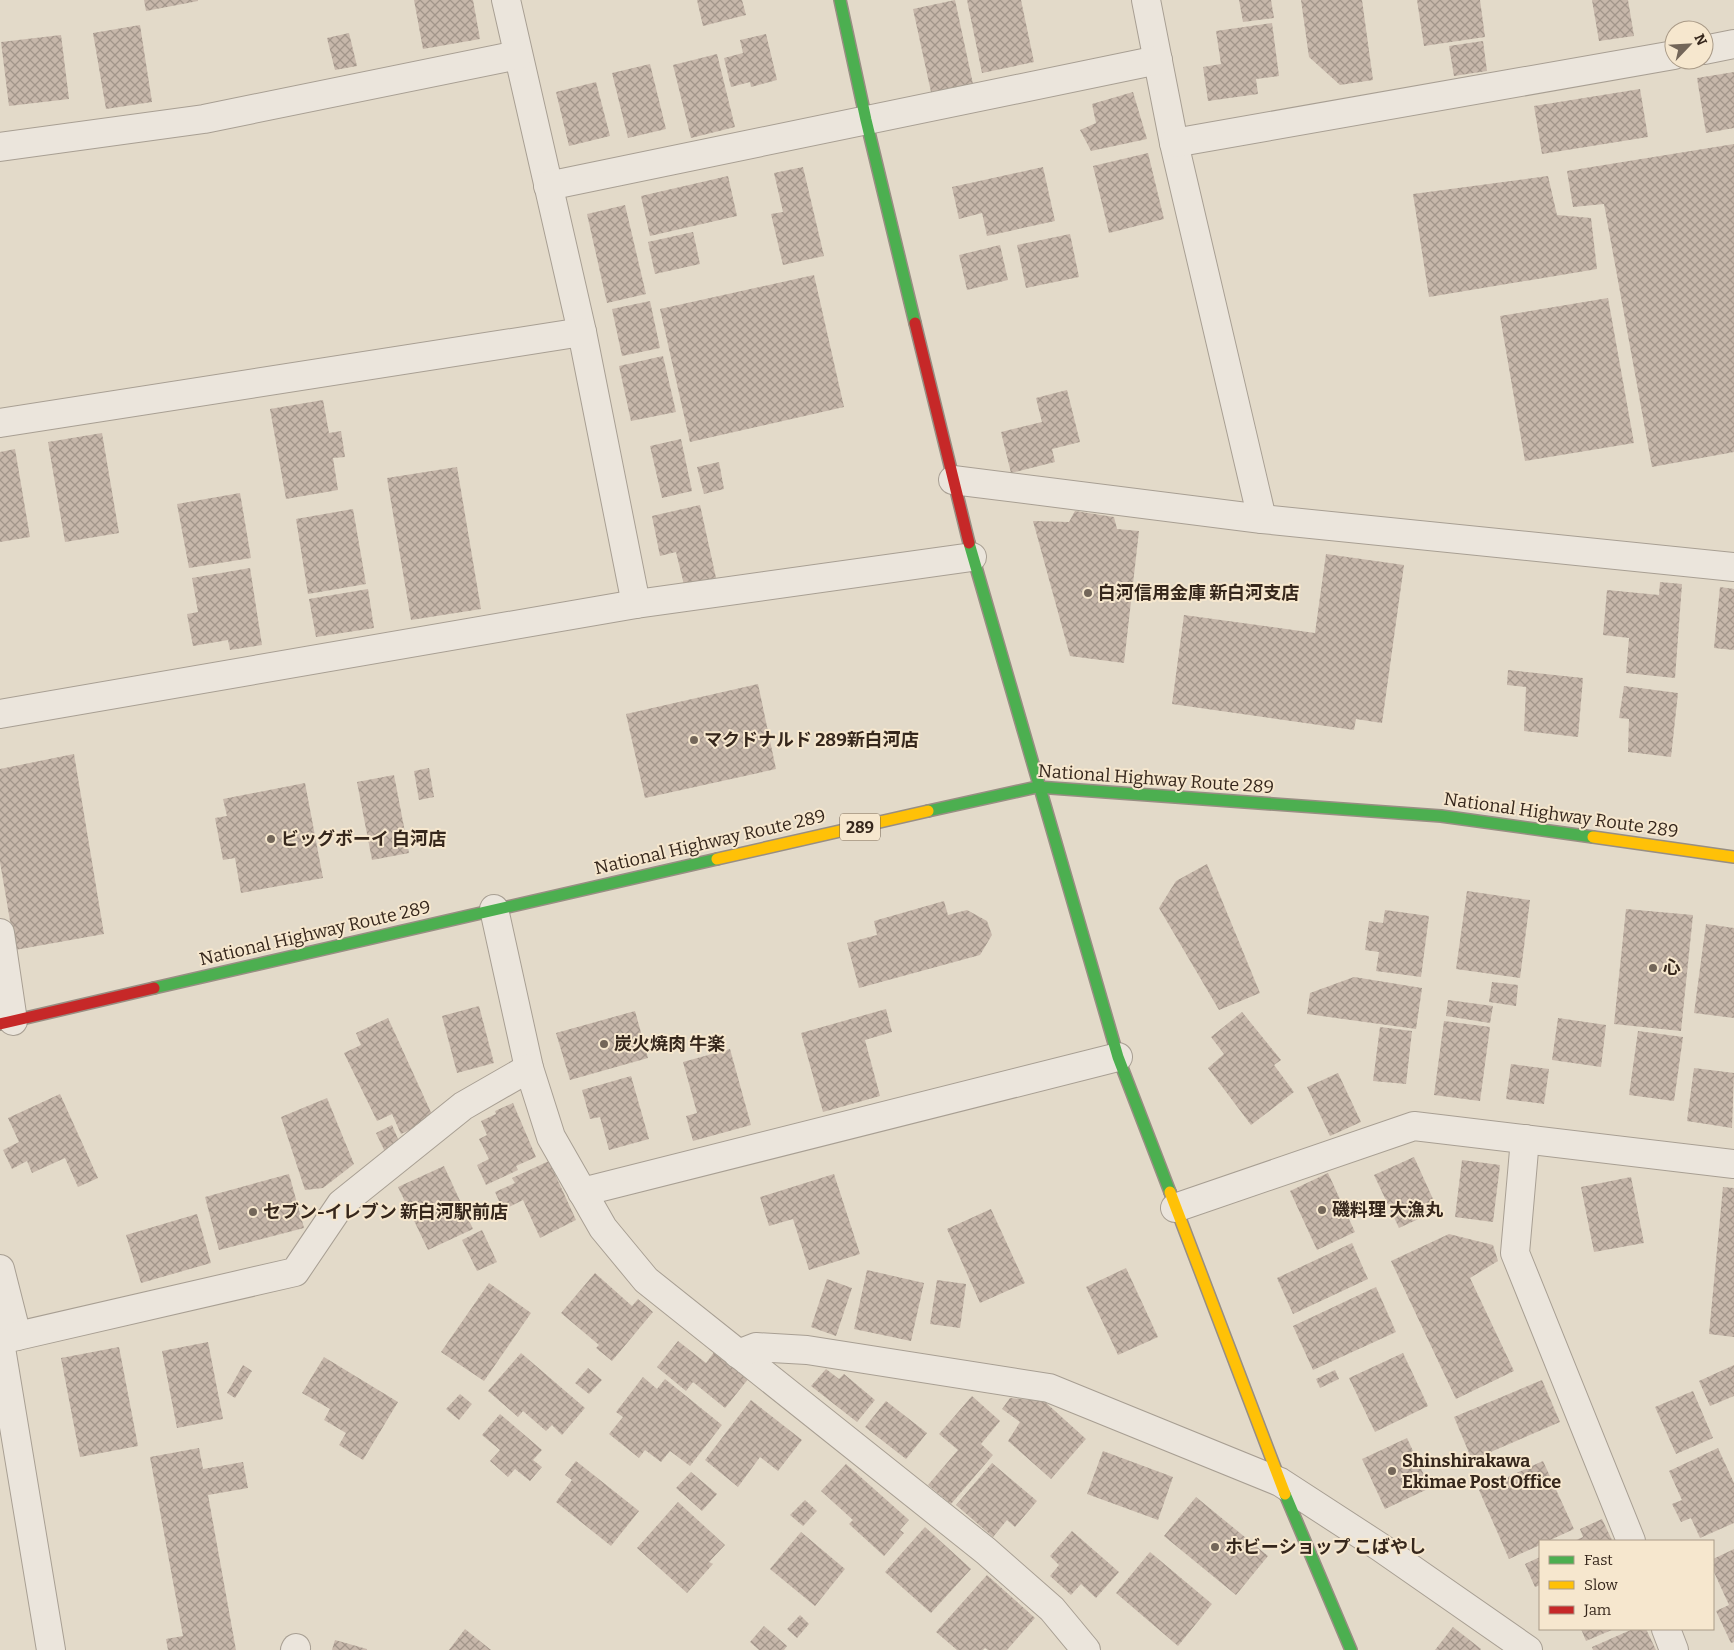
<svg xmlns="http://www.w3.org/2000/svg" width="1734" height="1650" viewBox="0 0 1734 1650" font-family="Bitter,'Noto Sans JP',serif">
	<defs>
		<pattern id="building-cross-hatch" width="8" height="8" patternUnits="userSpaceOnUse" patternTransform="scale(1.25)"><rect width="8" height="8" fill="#c7b7aa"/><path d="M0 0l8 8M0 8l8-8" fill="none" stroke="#a2958a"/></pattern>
	</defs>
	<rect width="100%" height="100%" fill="#e3dac9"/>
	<g fill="url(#building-cross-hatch)">
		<path d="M144 0H198V1L146 11Z"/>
		<path d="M414 0H473L480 39 423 49Z"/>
		<path d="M697 0H742L746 15 703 26Z"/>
		<path d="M955 0 973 84 931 92 913 9Z"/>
		<path d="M967 0H1021L1034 62 982 73Z"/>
		<path d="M1239 0H1271L1274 18 1243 22Z"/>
		<path d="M1301 0H1362L1373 80 1340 85 1309 57Z"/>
		<path d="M1417 0H1480L1485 37 1424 46Z"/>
		<path d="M1592 0H1628L1634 36 1599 41Z"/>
		<path d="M1272 23 1279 76 1256 79 1258 94 1208 101 1203 67 1221 64 1216 31Z"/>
		<path d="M140 25 152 102 106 109 93 33Z"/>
		<path d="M349 33 357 66 335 70 327 38Z"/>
		<path d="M766 34 777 80 751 87 750 82 731 87 724 58 743 53 740 40Z"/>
		<path d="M61 35 69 99 9 106 1 42Z"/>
		<path d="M1483 41 1487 71 1454 76 1449 46Z"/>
		<path d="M717 54 735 127 691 138 673 65Z"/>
		<path d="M650 64 666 129 628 138 612 73Z"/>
		<path d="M1734 72V128L1706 133 1697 78Z"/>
		<path d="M596 82 610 136 569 146 556 92Z"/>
		<path d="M1640 89 1648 137 1542 154 1534 106Z"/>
		<path d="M1133 92 1147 139 1091 151 1080 130 1096 123 1092 104Z"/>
		<path d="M1734 144V452L1652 467 1604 204 1573 207 1567 171Z"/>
		<path d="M1148 153 1164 219 1109 233 1093 166Z"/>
		<path d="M803 167 824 256 783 265 771 214 783 212 774 173Z"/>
		<path d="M1043 167 1055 221 987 236 982 213 959 219 952 187Z"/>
		<path d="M728 176 737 216 650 236 641 196Z"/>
		<path d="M1548 176 1557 215 1591 218 1597 269 1429 297 1413 194Z"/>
		<path d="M625 205 646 294 607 303 587 214Z"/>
		<path d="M693 232 700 264 655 274 648 242Z"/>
		<path d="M1070 234 1079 277 1026 288 1017 245Z"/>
		<path d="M1000 245 1008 280 967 290 959 255Z"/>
		<path d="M814 275 844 407 690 442 660 309Z"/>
		<path d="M1608 298 1634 443 1525 461 1500 316Z"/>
		<path d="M650 301 660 348 622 356 612 309Z"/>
		<path d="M663 356 676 412 631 421 619 366Z"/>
		<path d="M1067 390 1080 442 1052 449 1055 462 1011 473 1001 432 1042 422 1036 398Z"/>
		<path d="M323 400 329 433 341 431 345 457 333 458 338 490 286 499 270 409Z"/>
		<path d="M102 433 119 533 65 542 48 442Z"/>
		<path d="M681 439 692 491 662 498 650 446Z"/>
		<path d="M15 449 30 537 0 542V452Z"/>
		<path d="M719 462 724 489 704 494 697 467Z"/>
		<path d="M457 467 481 609 411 620 387 478Z"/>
		<path d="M240 493 251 558 189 568 177 504Z"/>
		<path d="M700 505 716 578 684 585 676 552 660 556 652 516Z"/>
		<path d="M353 509 366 584 308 594 296 519Z"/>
		<path d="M1075 511 1114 517 1117 529 1139 531 1124 663 1070 656 1033 521 1069 522Z"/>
		<path d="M1326 554 1404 565 1382 723 1356 719 1354 730 1172 704 1184 615 1315 633Z"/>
		<path d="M250 568 262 645 230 650 228 640 193 646 187 614 198 612 192 578Z"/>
		<path d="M1660 582 1682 584 1675 678 1626 673 1629 638 1603 635 1607 590 1659 595Z"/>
		<path d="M1720 587 1734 589V650L1714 648Z"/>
		<path d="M368 589 374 628 316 637 309 599Z"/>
		<path d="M1508 670 1583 678 1578 737 1524 731 1526 687 1507 685Z"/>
		<path d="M758 684 776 769 645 798 626 714Z"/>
		<path d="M1624 686 1678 693 1671 757 1628 752 1629 719 1619 718Z"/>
		<path d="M74 754 104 934 15 950 0 862V769Z"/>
		<path d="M429 768 434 797 419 800 414 771Z"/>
		<path d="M394 775 409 853 372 860 357 782Z"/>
		<path d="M305 783 323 878 241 893 235 858 223 860 215 818 227 816 223 799Z"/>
		<path d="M1207 864 1260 993 1219 1010 1159 908 1176 881Z"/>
		<path d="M1467 891 1530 900 1520 978 1456 969Z"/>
		<path d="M944 901 948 915 967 910 987 921 992 935 980 955 859 988 847 943 877 935 874 921Z"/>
		<path d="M1626 909 1693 915 1681 1031 1614 1024Z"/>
		<path d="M1385 910 1429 916 1421 977 1376 971 1379 952 1365 950 1369 921 1383 923Z"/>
		<path d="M1706 924 1734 928V1018L1694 1013Z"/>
		<path d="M1354 977 1422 988 1416 1029 1307 1014 1310 993Z"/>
		<path d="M1492 982 1518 985 1516 1006 1489 1002Z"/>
		<path d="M1448 1000 1493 1006 1490 1023 1446 1016Z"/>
		<path d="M479 1006 494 1063 457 1073 442 1016Z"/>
		<path d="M886 1009 892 1032 865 1040 880 1096 823 1112 801 1033Z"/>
		<path d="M635 1011 648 1058 570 1080 556 1033Z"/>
		<path d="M1242 1012 1281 1060 1274 1065 1294 1092 1251 1125 1208 1068 1224 1054 1211 1037Z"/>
		<path d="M388 1018 434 1119 401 1134 392 1114 377 1121 344 1053 361 1045 356 1033Z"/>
		<path d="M1558 1018 1606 1025 1601 1067 1552 1060Z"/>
		<path d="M1444 1021 1490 1027 1480 1101 1434 1095Z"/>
		<path d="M1380 1027 1412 1031 1406 1084 1373 1081Z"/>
		<path d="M1638 1031 1683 1037 1674 1101 1629 1095Z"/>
		<path d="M730 1049 751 1125 693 1141 686 1116 697 1113 683 1062Z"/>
		<path d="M1511 1064 1549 1069 1544 1104 1506 1099Z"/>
		<path d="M1694 1068 1734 1073 1732 1128 1687 1121Z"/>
		<path d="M1338 1073 1361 1122 1330 1136 1307 1087Z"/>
		<path d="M631 1076 649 1139 609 1150 600 1117 590 1119 582 1090Z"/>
		<path d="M60 1094 98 1178 78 1187 65 1158 32 1173 27 1161 12 1169 3 1150 19 1142 8 1118Z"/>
		<path d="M327 1098 354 1164 323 1188 305 1190 281 1117Z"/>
		<path d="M513 1103 536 1157 516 1166 518 1170 486 1185 477 1165 489 1159 479 1139 487 1135 481 1121 496 1114 495 1111Z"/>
		<path d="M392 1125 401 1146 386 1154 376 1133Z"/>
		<path d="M1414 1157 1438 1210 1399 1228 1374 1175Z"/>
		<path d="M1462 1160 1500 1165 1493 1222 1455 1217Z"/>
		<path d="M549 1161 576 1220 540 1238 523 1200 503 1210 495 1192 515 1183 512 1178Z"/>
		<path d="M444 1166 473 1229 428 1250 398 1187Z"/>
		<path d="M1328 1173 1355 1232 1317 1250 1290 1191Z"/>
		<path d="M289 1174 304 1228 219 1250 205 1197Z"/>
		<path d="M834 1174 860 1254 809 1270 793 1219 769 1226 760 1197Z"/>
		<path d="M1631 1177 1644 1243 1594 1252 1581 1187Z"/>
		<path d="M1723 1187 1734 1188V1337L1709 1334Z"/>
		<path d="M991 1209 1025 1283 980 1303 947 1229Z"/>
		<path d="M197 1214 211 1263 141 1283 126 1235Z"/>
		<path d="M482 1230 497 1262 477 1271 462 1240Z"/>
		<path d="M1449 1234 1493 1245 1498 1261 1470 1278 1514 1371 1456 1399 1391 1261Z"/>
		<path d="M1352 1243 1368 1279 1293 1314 1277 1278Z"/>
		<path d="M1126 1268 1158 1337 1118 1355 1086 1287Z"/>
		<path d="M867 1270 924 1283 911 1341 854 1329Z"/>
		<path d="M595 1273 632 1306 638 1299 653 1312 612 1361 596 1348 599 1345 561 1313Z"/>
		<path d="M827 1279 852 1288 836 1336 811 1327Z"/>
		<path d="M937 1280 966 1284 960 1328 930 1324Z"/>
		<path d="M489 1283 531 1313 484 1381 441 1352Z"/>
		<path d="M1376 1287 1396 1332 1313 1370 1293 1326Z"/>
		<path d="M678 1341 706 1363 715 1351 749 1378 725 1408 693 1382 686 1391 657 1367Z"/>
		<path d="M208 1342 223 1419 177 1428 162 1351Z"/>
		<path d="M119 1347 138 1446 80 1457 61 1358Z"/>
		<path d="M521 1353 585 1408 562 1435 552 1425 546 1431 523 1411 518 1417 488 1391Z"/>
		<path d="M1403 1353 1428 1406 1375 1432 1349 1378Z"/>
		<path d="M324 1357 398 1402 363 1460 339 1445 346 1433 324 1420 330 1409 302 1393Z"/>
		<path d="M243 1365 252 1371 235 1398 227 1393Z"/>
		<path d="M1734 1365V1396L1710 1406 1699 1381Z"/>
		<path d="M588 1368 602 1380 589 1394 575 1383Z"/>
		<path d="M826 1369 839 1379 844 1374 875 1400 857 1422 811 1386Z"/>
		<path d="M1335 1370 1339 1379 1320 1388 1316 1379Z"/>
		<path d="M643 1377 657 1389 665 1379 722 1425 690 1466 670 1451 661 1462 645 1450 639 1458 609 1434 623 1417 616 1412Z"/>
		<path d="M1542 1380 1560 1422 1472 1460 1454 1417Z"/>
		<path d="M1693 1391 1713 1438 1676 1454 1655 1407Z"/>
		<path d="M460 1394 472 1404 459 1420 446 1409Z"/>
		<path d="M972 1396 1000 1421 981 1444 993 1455 951 1504 928 1485 958 1450 939 1434Z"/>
		<path d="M1010 1398 1044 1401 1086 1439 1051 1479 1008 1441 1020 1422 1002 1409Z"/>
		<path d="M751 1400 802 1440 778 1471 760 1457 738 1487 705 1460Z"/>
		<path d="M886 1401 927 1433 906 1459 865 1427Z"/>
		<path d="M500 1414 542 1450 533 1460 542 1467 530 1481 515 1469 508 1477 490 1461 500 1450 482 1435Z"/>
		<path d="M1407 1438 1430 1488 1385 1509 1362 1459Z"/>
		<path d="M199 1448 203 1469 243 1462 248 1488 208 1495 236 1650H168L166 1639 183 1636 150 1457Z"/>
		<path d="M1718 1448 1734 1483V1523L1700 1538 1691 1518 1681 1522 1672 1504 1682 1500 1669 1471Z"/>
		<path d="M1103 1451 1173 1477 1158 1520 1087 1494Z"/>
		<path d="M576 1461 639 1511 611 1546 556 1502 572 1480 565 1475Z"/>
		<path d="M1543 1461 1574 1529 1548 1541H1540V1545L1509 1559 1479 1490Z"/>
		<path d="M992 1463 1037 1501 1015 1527 1007 1520 993 1537 956 1505Z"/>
		<path d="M846 1464 909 1520 900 1530 904 1533 884 1556 849 1524 853 1520 821 1491Z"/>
		<path d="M691 1472 717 1494 702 1511 676 1488Z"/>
		<path d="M1196 1497 1268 1556 1236 1595 1164 1536Z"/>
		<path d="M805 1500 817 1511 803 1526 790 1515Z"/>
		<path d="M678 1502 725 1545 709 1562 713 1564 687 1593 637 1548Z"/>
		<path d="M1602 1519 1612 1540 1574 1541 1583 1537 1580 1529Z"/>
		<path d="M925 1527 971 1569 931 1613 885 1572Z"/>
		<path d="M1072 1531 1119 1572 1096 1598 1081 1584 1071 1595 1050 1576 1059 1565 1050 1556Z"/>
		<path d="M801 1532 845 1569 815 1606 770 1569Z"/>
		<path d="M1734 1549V1642L1731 1643 1716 1611 1729 1605 1713 1570V1559Z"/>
		<path d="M1150 1552 1212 1604 1178 1646 1116 1593Z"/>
		<path d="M1540 1557V1585L1535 1587 1525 1564Z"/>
		<path d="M987 1575 1035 1618 1007 1650H988L985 1648 983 1650H957L936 1632Z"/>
		<path d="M800 1615 809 1624 797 1638 787 1629Z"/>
		<path d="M764 1626 787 1646 784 1650H759L750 1642Z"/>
		<path d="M1453 1627 1481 1649 1480 1650H1435Z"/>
		<path d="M465 1629 491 1650H449Z"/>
		<path d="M1581 1629H1614L1586 1641Z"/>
		<path d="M1633 1629H1646L1656 1650H1593L1592 1647Z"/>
		<path d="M335 1640 367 1649V1650H332Z"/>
	</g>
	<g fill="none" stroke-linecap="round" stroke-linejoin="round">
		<defs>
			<g id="street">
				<path d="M506 0 582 332 636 604"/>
				<path d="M1146 0 1174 143 1262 519"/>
				<path d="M1704 50 1734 44"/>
				<path d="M1174 143 1674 55"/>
				<path d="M0 147 204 119 518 55"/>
				<path d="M548 186 1158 60"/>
				<path d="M0 423 582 332"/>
				<path d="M953 480 1262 519 1734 567"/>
				<path d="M0 714 636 604 972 557"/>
				<path d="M494 909 529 1068 551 1137 603 1228 646 1280 986 1551 1052 1609 1086 1650"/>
				<path d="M0 933 13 1021"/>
				<path d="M1525 1139 1515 1253 1631 1541"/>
				<path d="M582 1192 1118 1057"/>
				<path d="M1175 1208 1414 1126 1734 1164"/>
				<path d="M0 1269 17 1336"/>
				<path d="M0 1340 295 1272 341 1204 463 1106 529 1068"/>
				<path d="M0 1342 51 1650"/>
				<path d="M738 1354 756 1347 807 1350 1049 1388 1280 1482 1380 1547 1528 1650"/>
				<path d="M1666 1629 1674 1650"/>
				<path d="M295 1650 296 1648"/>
			</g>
			<g id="fast">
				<path d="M840 0 866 120 915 323"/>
				<path d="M969 543 1118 1057 1170 1192"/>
				<path d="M928 811 1037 787 1441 816 1593 837"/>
				<path d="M154 988 717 859"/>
				<path d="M1285 1494 1351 1650"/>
			</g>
			<g id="slow">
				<path d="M1593 837 1734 857"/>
				<path d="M717 859 928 811"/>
				<path d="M1170 1192 1285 1494"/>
			</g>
			<g id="jam">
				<path d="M915 323 969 543"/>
				<path d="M0 1024 154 988"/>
			</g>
		</defs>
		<use href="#street" stroke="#a89f93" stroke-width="30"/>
		<use href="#fast" stroke="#988e83" stroke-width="14"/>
		<use href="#slow" stroke="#988e83" stroke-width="14"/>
		<use href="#jam" stroke="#988e83" stroke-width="14"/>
		<use href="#street" stroke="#ebe5dc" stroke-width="28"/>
		<use href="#fast" stroke="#4caf50" stroke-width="11"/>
		<use href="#slow" stroke="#ffc107" stroke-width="11"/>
		<use href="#jam" stroke="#c62828" stroke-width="11"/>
	</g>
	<g fill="#736659" stroke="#f6e7ce" stroke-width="2">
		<circle cx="1088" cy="593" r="5"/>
		<circle cx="694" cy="740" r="5"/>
		<circle cx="271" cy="839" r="5"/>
		<circle cx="1653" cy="968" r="5"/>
		<circle cx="604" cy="1044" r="5"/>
		<circle cx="1322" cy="1210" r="5"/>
		<circle cx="253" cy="1212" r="5"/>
		<circle cx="1392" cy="1471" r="5"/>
		<circle cx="1215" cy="1547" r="5"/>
	</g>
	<g text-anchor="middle" stroke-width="4" stroke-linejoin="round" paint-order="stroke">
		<rect fill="#f6e7ce" stroke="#706151" stroke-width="1" x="840" y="813.5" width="40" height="27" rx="4"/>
		<g font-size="16" font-weight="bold" fill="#36271c">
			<text x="860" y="833">289</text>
		</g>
		<g font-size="18" font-weight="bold" fill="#36271c" stroke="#f6e7ce" text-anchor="start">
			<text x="1098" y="599">白河信用金庫 新白河支店</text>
			<text x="704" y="746">マクドナルド 289新白河店</text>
			<text x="281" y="845">ビッグボーイ 白河店</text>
			<text x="1663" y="974">心</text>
			<text x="614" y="1050">炭火焼肉 牛楽</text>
			<text x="1332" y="1216">磯料理 大漁丸</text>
			<text x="263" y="1218">セブン‐イレブン 新白河駅前店</text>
			<text x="1402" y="1467">Shinshirakawa<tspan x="1402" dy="21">Ekimae Post Office</tspan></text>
			<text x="1225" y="1553">ホビーショップ こばやし</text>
		</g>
		<g font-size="18" fill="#36271c" stroke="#f6e7ce">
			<text transform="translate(1156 779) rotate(4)" y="6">National Highway Route 289</text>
			<text transform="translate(1561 815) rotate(8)" y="6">National Highway Route 289</text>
			<text transform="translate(710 842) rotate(-13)" y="6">National Highway Route 289</text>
			<text transform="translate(315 933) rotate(-13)" y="6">National Highway Route 289</text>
		</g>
	</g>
	<rect x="1539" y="1540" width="175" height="90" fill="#f6e7ce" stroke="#a99a87"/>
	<rect x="1549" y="1556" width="25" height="8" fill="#4caf50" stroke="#a99a87"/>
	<text x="1584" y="1565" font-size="15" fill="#36271c">Fast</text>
	<rect x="1549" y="1581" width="25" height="8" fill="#ffc107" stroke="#a99a87"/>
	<text x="1584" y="1590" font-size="15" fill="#36271c">Slow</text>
	<rect x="1549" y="1606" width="25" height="8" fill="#c62828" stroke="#a99a87"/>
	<text x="1584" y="1615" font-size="15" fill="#36271c">Jam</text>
	<g transform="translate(1689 45) rotate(65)"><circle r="24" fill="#f6e7ce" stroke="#a99a87"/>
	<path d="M0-4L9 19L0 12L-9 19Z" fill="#736659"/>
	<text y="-8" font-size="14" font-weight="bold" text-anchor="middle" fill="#36271c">N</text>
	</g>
</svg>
